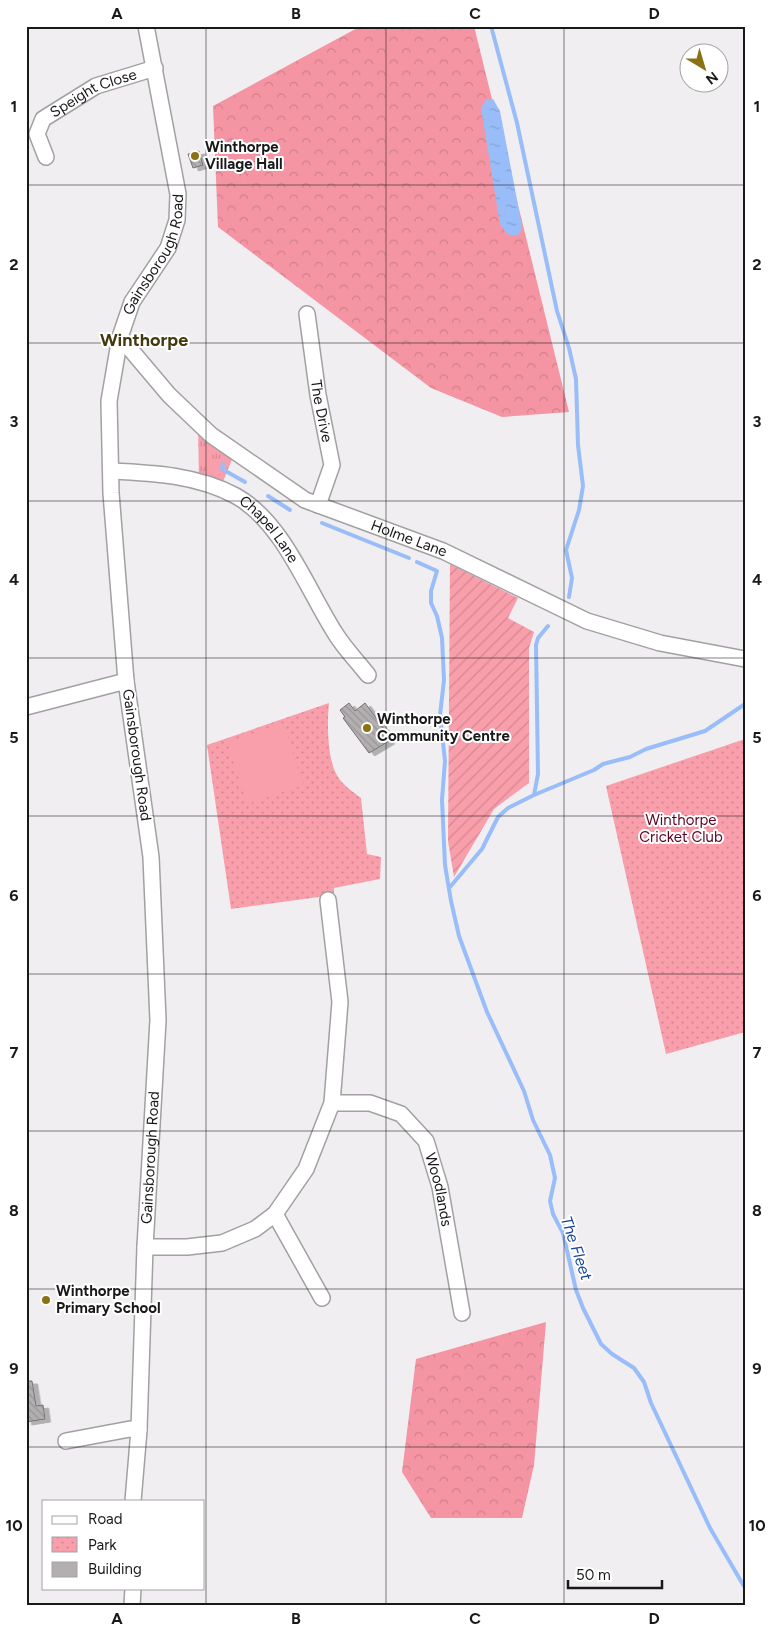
<svg xmlns="http://www.w3.org/2000/svg" width="771" height="1632" viewBox="0 0 771 1632" font-family="Figtree,sans-serif">
	<defs>
		<pattern id="grass-tufts" width="24" height="20" patternUnits="userSpaceOnUse" patternTransform="scale(1.25)"><rect width="24" height="20" fill="#f99eab"/><path d="M3 7l-1-3M5 7V3M7 7l1-3M15 17l-1-3M17 17v-4M19 17l1-3" fill="none" stroke="#d58893"/></pattern>
		<pattern id="forest-crowns" width="20" height="18" patternUnits="userSpaceOnUse" patternTransform="scale(1.25)"><rect width="20" height="18" fill="#f595a3"/><path d="M2 6a3 3 0 1 1 6 0M12 15a3 3 0 1 1 6 0" fill="none" stroke="#d1808c"/></pattern>
		<pattern id="park-dots" width="8" height="8" patternUnits="userSpaceOnUse" patternTransform="scale(1.25)"><rect width="8" height="8" fill="#f99eab"/><path d="M2 2h.1M6 6h.1" fill="none" stroke="#d58893" stroke-width="1.8" stroke-linecap="round"/></pattern>
		<pattern id="garden-furrows" width="10" height="10" patternUnits="userSpaceOnUse" patternTransform="scale(1.25)"><rect width="10" height="10" fill="#f99eab"/><path d="M-1 1l2-2M0 10L10 0M9 11l2-2" fill="none" stroke="#d58893"/></pattern>
		<pattern id="water-ripples" width="26" height="14" patternUnits="userSpaceOnUse" patternTransform="scale(1.25)"><rect width="26" height="14" fill="#99bdf9"/><path d="M2 4q2-2 4 0t4 0M15 11q2-2 4 0t4 0" fill="none" stroke="#83a2d5"/></pattern>
		<pattern id="building-back-hatch" width="6" height="6" patternUnits="userSpaceOnUse" patternTransform="scale(1.25)"><rect width="6" height="6" fill="#b3afb1"/><path d="M-1 5l2 2M0 0l6 6M5-1l2 2" fill="none" stroke="#999698"/></pattern>
		<filter id="shadow"><feDropShadow dx="5.5" dy="3" stdDeviation="0" flood-color="#0004"/></filter>
	</defs>
	<rect width="100%" height="100%" fill="#f0eef1"/>
	<path fill="url(#grass-tufts)" d="M198 423 235 452 220 489 199 481Z"/>
	<g fill="url(#forest-crowns)">
		<path d="M361 26H474L569 412 502 417 431 388 218 227 213 106Z"/>
		<path d="M546 1322 534 1465 522 1518H431L402 1472 416 1359Z"/>
	</g>
	<g fill="url(#park-dots)">
		<path d="M329 703C327 722 327 761 338 777 344 786 352 791 361 798L367 854 381 857 380 879 334 888V895L231 909 207 745Z"/>
		<path d="M745 739V1032L666 1054 606 786Z"/>
	</g>
	<path fill="url(#garden-furrows)" d="M450 564 518 598 508 618 534 632 529 648V783L494 809 454 877 448 841Z"/>
	<path fill="#f99eab" d="M283 723 304 785 247 804 227 742Z"/>
	<path fill="url(#water-ripples)" d="M493 99 500 111 522 226 520 233 516 236 507 234 500 224 481 108 486 100Z"/>
	<g fill="none" stroke-linecap="round" stroke-linejoin="round">
		<g stroke="#99bdf9" stroke-width="4">
			<path d="M491 26 517 123 557 311 569 348 576 379 578 445 583 486 579 510 566 550 572 578 569 597"/>
			<path d="M223 464 222 469 245 482"/>
			<path d="M268 496 290 510"/>
			<path d="M322 523 409 558"/>
			<path d="M417 562 437 571 431 591V603L437 616 442 638 444 680 440 715 445 761 442 800 445 865 451 901 459 936 487 1012 524 1091 533 1120 550 1155 555 1178 550 1201 553 1214 563 1233 576 1290 583 1308 601 1344 612 1354 634 1368 644 1382 651 1403 710 1528 745 1588"/>
			<path d="M534 795 594 770 603 764 630 757 646 749 705 731 745 704"/>
			<path d="M450 887 482 849 498 817 508 808 534 795 538 774 536 645 538 638 548 626"/>
		</g>
	</g>
	<g fill="url(#building-back-hatch)" stroke="#767274" filter="url(#shadow)">
		<path d="M199 151 203 165 193 168 188 154Z"/>
		<path d="M349 703 355 711 365 703 390 737 388 739 389 741 369 753 343 718 345 717 340 710Z"/>
		<path d="M26 1381H32L36 1406 43 1405 45 1419 26 1422Z"/>
	</g>
	<g fill="none" stroke-linecap="round" stroke-linejoin="round">
		<defs>
			<g id="minor">
				<path id="s1" d="M46 157 37 134 43 119 96 86 155 68"/>
				<path id="s2" d="M307 314 318 395 332 465 318 505"/>
				<path id="s3" d="M120 337 169 395 211 435 305 500 443 551 587 621 660 643 745 659"/>
				<path id="s4" d="M111 471C154 473 197 475 236 496 284 523 308 592 337 636 346 650 358 662 368 675"/>
				<path d="M26 707 126 681"/>
				<path id="s5" d="M332 1103H370L401 1114 426 1141 440 1187 462 1313"/>
				<path d="M275 1214 322 1298"/>
				<path d="M145 1247H187L222 1243 255 1229 275 1214 306 1169 332 1103 340 1002 328 900"/>
				<path d="M66 1441 130 1429 139 1430"/>
				<path id="s6" d="M133 1501 139 1430 145 1247 158 1020 151 857 126 681 111 493 109 401 120 337 132 302 168 248 177 220 178 194 146 26"/>
				<path d="M132 1606 133 1588"/>
			</g>
		</defs>
		<use href="#minor" stroke="#a2a0a3" stroke-width="18"/>
		<use href="#minor" stroke="#fff" stroke-width="15"/>
	</g>
	<path fill="none" stroke="#1a191a" stroke-width="1" stroke-opacity="0.55" d="M206 26V1606M386 26V1606M564 26V1606M26 185H745M26 343H745M26 501H745M26 658H745M26 816H745M26 974H745M26 1131H745M26 1289H745M26 1447H745"/>
	<g fill="#8a7214" stroke="#fff" stroke-width="2">
		<circle cx="195" cy="156" r="5"/>
		<circle cx="367" cy="728" r="5"/>
		<circle cx="46" cy="1300" r="5"/>
	</g>
	<g text-anchor="middle" stroke-width="4" stroke-linejoin="round" paint-order="stroke">
		<g font-size="15" fill="#1a191a" stroke="#fff">
			<text dy="5" stroke="none"><textPath href="#s1" startOffset="98">Speight Close</textPath></text>
			<text dy="5" stroke="none"><textPath href="#s6" startOffset="1259">Gainsborough Road</textPath></text>
			<text dy="5" stroke="none"><textPath href="#s2" startOffset="98">The Drive</textPath></text>
			<text dy="5" stroke="none"><textPath href="#s4" startOffset="176">Chapel Lane</textPath></text>
			<text dy="5" stroke="none"><textPath href="#s3" startOffset="359">Holme Lane</textPath></text>
			<text transform="translate(137 755) rotate(82)" y="5">Gainsborough Road</text>
			<text dy="5" stroke="none"><textPath href="#s6" startOffset="344">Gainsborough Road</textPath></text>
			<text dy="5" stroke="none"><textPath href="#s5" startOffset="158">Woodlands</textPath></text>
		</g>
		<g font-size="15" font-weight="bold" fill="#1a191a" stroke="#fff" text-anchor="start">
			<text x="205" y="152">Winthorpe<tspan x="205" dy="17">Village Hall</tspan></text>
			<text x="377" y="724">Winthorpe<tspan x="377" dy="17">Community Centre</tspan></text>
			<text x="56" y="1296">Winthorpe<tspan x="56" dy="17">Primary School</tspan></text>
		</g>
		<g font-size="15" fill="#5c0421" stroke="#fff">
			<text x="681" y="825">Winthorpe<tspan x="681" dy="17">Cricket Club</tspan></text>
		</g>
		<g font-size="16" font-style="italic" fill="#16479c" stroke="#fff">
			<text transform="translate(577 1248) rotate(71)" y="6">The Fleet</text>
		</g>
		<g font-size="18" font-weight="bold" fill="#43380e" stroke="#fff">
			<text x="144" y="346">Winthorpe</text>
		</g>
	</g>
	<rect width="771" height="1632" fill="none" stroke="#ffffff" stroke-width="55"/>
	<rect x="42" y="1500" width="162" height="90" fill="#ffffff" stroke="#a3a3a3"/>
	<rect x="52" y="1516" width="25" height="8" fill="#ffffff" stroke="#a3a3a3"/>
	<text x="88" y="1524" font-size="15" fill="#1a191a">Road</text>
	<rect x="52" y="1537" width="25" height="15" fill="url(#park-dots)" stroke="#a3a3a3"/>
	<text x="88" y="1550" font-size="15" fill="#1a191a">Park</text>
	<rect x="52" y="1562" width="25" height="15" fill="#b3afb1" stroke="#a3a3a3"/>
	<text x="88" y="1574" font-size="15" fill="#1a191a">Building</text>
	<g transform="translate(704 68) rotate(142)"><circle r="24" fill="#ffffff" stroke="#a3a3a3"/>
	<path d="M0-4L9 19L0 12L-9 19Z" fill="#8a7214"/>
	<text y="-8" font-size="14" font-weight="bold" text-anchor="middle" fill="#1a191a">N</text>
	</g>
	<path d="M568 1580v8h94v-8" fill="none" stroke="#1a191a" stroke-width="2.5"/>
	<text x="576" y="1580" font-size="15" fill="#1a191a" stroke="#ffffff" stroke-width="4" paint-order="stroke">50 m</text>
	<rect x="28" y="28" width="716" height="1576" fill="none" stroke="#1a191a" stroke-width="2"/>
	<g font-size="16" text-anchor="middle" font-weight="bold" fill="#1a191a">
		<text x="117" y="19">A</text>
		<text x="296" y="19">B</text>
		<text x="475" y="19">C</text>
		<text x="654" y="19">D</text>
		<text x="14" y="112">1</text>
		<text x="757" y="112">1</text>
		<text x="14" y="270">2</text>
		<text x="757" y="270">2</text>
		<text x="14" y="427">3</text>
		<text x="757" y="427">3</text>
		<text x="14" y="585">4</text>
		<text x="757" y="585">4</text>
		<text x="14" y="743">5</text>
		<text x="757" y="743">5</text>
		<text x="14" y="901">6</text>
		<text x="757" y="901">6</text>
		<text x="14" y="1058">7</text>
		<text x="757" y="1058">7</text>
		<text x="14" y="1216">8</text>
		<text x="757" y="1216">8</text>
		<text x="14" y="1374">9</text>
		<text x="757" y="1374">9</text>
		<text x="14" y="1531">10</text>
		<text x="757" y="1531">10</text>
		<text x="117" y="1624">A</text>
		<text x="296" y="1624">B</text>
		<text x="475" y="1624">C</text>
		<text x="654" y="1624">D</text>
	</g>
</svg>
